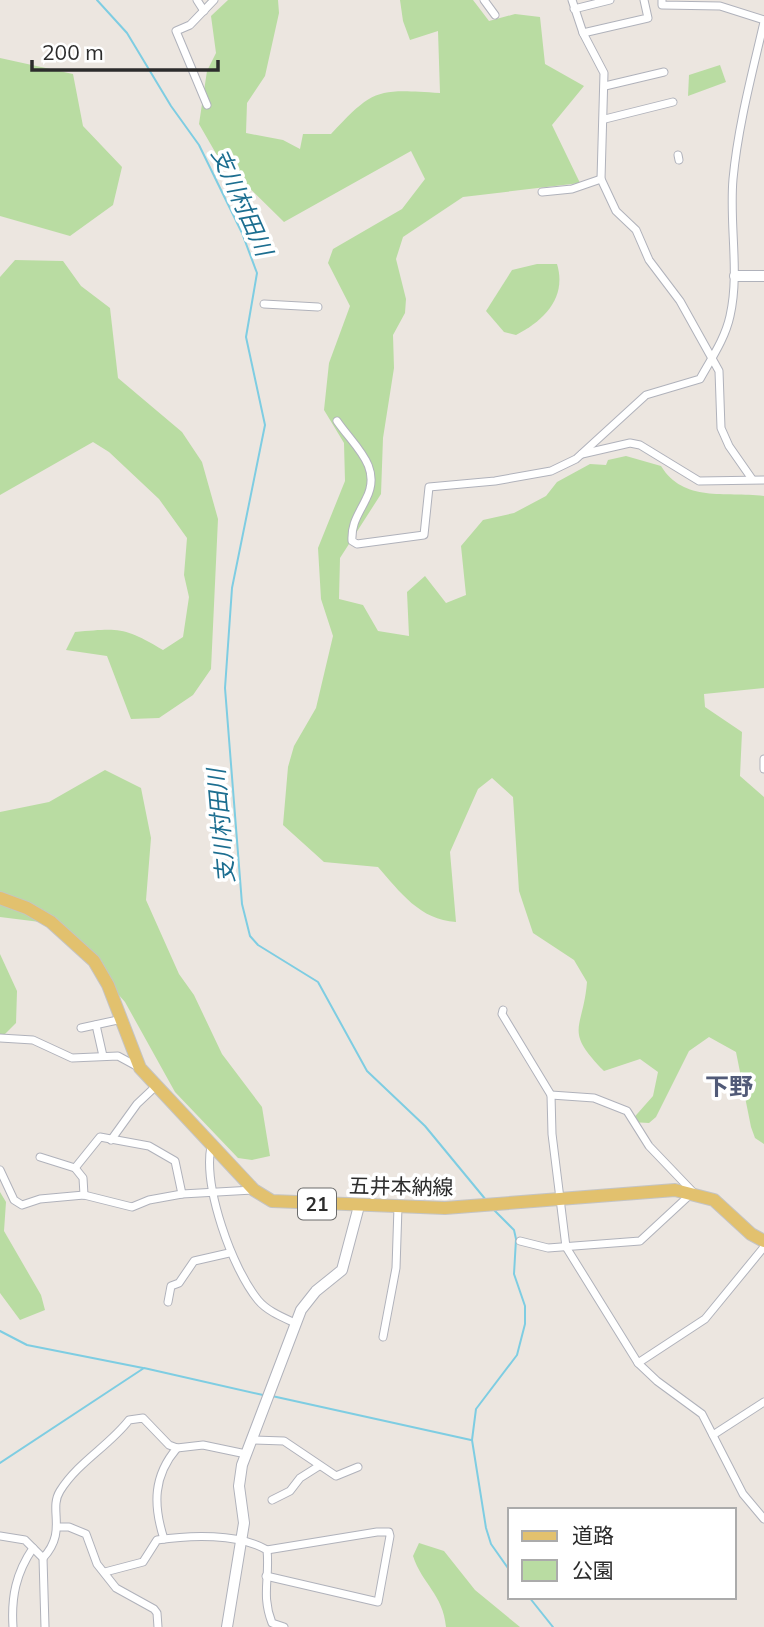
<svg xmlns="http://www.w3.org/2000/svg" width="764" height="1627" viewBox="0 0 764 1627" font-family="Mulish,'Noto Sans JP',sans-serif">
	<rect width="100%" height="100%" fill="#ece6e0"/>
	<g fill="#b9dca2">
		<path d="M228 0H278L279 13 265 76 247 103 246 133 283 140 300 149 303 134H331C374 88 377 89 440 93L438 31 410 40 403 21 400 0H473L489 21 515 14 540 17 545 64 584 86 552 125 580 183 463 197 403 237 396 259 406 299 405 313 393 335 394 368 383 438 381 494 340 558 339 599 363 605 378 631 409 636 407 592 425 576 446 603 466 595 461 546 483 520 514 513 546 496 557 482 590 464 606 465 608 460 626 456 661 466C684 503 724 491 764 496V688L704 694 705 707 742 732 740 776 764 797V1144L755 1138 751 1127 736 1052 709 1037 689 1051 656 1117 649 1123 630 1122 653 1096 658 1072 640 1059 604 1071C563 1029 583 1031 587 982L574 960 533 933 519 891 513 797 492 778 478 789 450 852 456 922C420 920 400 892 378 867L324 862 283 825 288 767 294 746 316 708 333 636 321 599 318 548 345 481 344 443 324 410 329 363 350 306 328 263 333 249 402 209 425 179 411 151 284 222 218 157 199 124 207 71 216 53 211 16Z"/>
		<path d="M0 58 73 74 83 126 122 167 113 205 70 236 0 216Z"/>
		<path d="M720 65 726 82 688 96 689 75Z"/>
		<path d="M15 260 63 261 81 286 110 308 118 378 182 432 202 462 218 519 211 669 193 695 159 718 131 719 107 656 66 650 75 632C120 628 124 627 163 650L183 637 189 597 184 575 187 538 159 499 109 452 93 442 0 495V277Z"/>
		<path d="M537 264H557C567 297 545 320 516 335L504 332 486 311 512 270Z"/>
		<path d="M105 770 141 788 151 838 146 900 179 974 194 995 222 1054 262 1107 270 1156 252 1160 238 1158 175 1092 125 1002 56 924 0 917V812L49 802Z"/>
		<path d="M0 954 17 991 16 1023 0 1039Z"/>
		<path d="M0 1192 6 1202 4 1231 41 1295 45 1310 20 1320 0 1293Z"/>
		<path d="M419 1543 444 1551 475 1590 520 1627H446C443 1594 422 1584 413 1556Z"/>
	</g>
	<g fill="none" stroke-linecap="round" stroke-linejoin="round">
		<g stroke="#7ecde2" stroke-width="2">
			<path d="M97 0 127 33 171 106 199 145 242 233 257 273 246 337 265 425 232 588 225 688 242 904 250 936 258 945 318 982 367 1071 425 1126 486 1200"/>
			<path d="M494 1210 514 1230 516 1239 514 1274 525 1306V1324L517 1355 476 1409 472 1440 486 1528 491 1544 510 1571"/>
			<path d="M0 1331 27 1345 143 1368"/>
			<path d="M272 1396 471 1440"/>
			<path d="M0 1463 144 1368 263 1395"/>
			<path d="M529 1597 553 1627"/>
		</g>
		<defs>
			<g id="street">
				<path d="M197 0 204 11"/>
				<path d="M484 0 495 15"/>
				<path d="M572 0 583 33 604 73 601 179 616 211 636 230 649 260 680 301 719 371 721 428 729 446 752 479"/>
				<path d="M662 0V5L720 6 764 20"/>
				<path d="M574 9 610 0"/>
				<path d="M583 33 648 18 644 0"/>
				<path d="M605 86 664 72"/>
				<path d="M207 105 176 31 190 25 214 0"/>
				<path d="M605 119 673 102"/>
				<path d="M678 155 679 160"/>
				<path d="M542 192 572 189 601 179"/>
				<path d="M264 304 318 307"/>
				<path d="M337 421C354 446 383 467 366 499 359 514 351 523 352 541L357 544 424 535 429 487 495 481 551 471 576 459 646 395 700 379C711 359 725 339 730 316 740 272 729 225 733 179 738 126 752 74 764 22"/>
				<path d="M582 454 630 443 640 445 699 481 764 480"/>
				<path d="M764 759V769"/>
				<path d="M503 1010 502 1014 551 1095 552 1134 566 1247 638 1363 657 1381 702 1414 743 1494 764 1519"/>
				<path d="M96 1025 103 1056"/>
				<path d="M81 1028 122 1019"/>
				<path d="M0 1038 33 1040 72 1058 118 1056 140 1068"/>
				<path d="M111 1140 137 1104 155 1087"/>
				<path d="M211 1146C203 1187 232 1268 258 1300 267 1311 282 1317 295 1323"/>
				<path d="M40 1157 75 1168 83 1178 84 1195"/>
				<path d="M75 1168 100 1137 149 1146 175 1161 182 1194"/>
				<path d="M0 1170 14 1200 22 1205 40 1199 84 1195 132 1207 149 1200 182 1194 253 1190"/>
				<path d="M520 1241 548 1248 640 1241 693 1192 649 1146 627 1111 594 1098 551 1095"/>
				<path d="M168 1302 171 1286 179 1283 194 1261 229 1253"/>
				<path d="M383 1337 396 1268 398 1207"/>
				<path d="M638 1363 705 1319 764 1247"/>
				<path d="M713 1435 764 1402"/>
				<path d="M251 1440 284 1441 336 1476 358 1467"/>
				<path d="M272 1500 290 1491 300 1478 319 1466"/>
				<path d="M58 1527H69L86 1534 97 1564 116 1588 154 1609 157 1613 158 1627"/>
				<path d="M0 1536 25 1540 43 1558 45 1627"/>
				<path d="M164 1539C153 1505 153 1476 177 1448"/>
				<path d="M43 1558C68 1531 48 1510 60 1491 78 1462 109 1446 129 1420L143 1418 169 1445 177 1448 203 1445 246 1454"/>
				<path d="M105 1572 143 1562 157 1540C190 1535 238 1533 267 1550 270 1578 261 1595 272 1623L284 1627"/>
				<path d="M266 1576 378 1602 390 1536 389 1532H377L267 1550"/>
				<path d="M13 1627C11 1597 16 1573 33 1548"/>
			</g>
			<g id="secondary">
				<path d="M735 276H764"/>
				<path d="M227 1627 244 1523 239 1486 242 1465 301 1310 316 1291 342 1270 359 1206"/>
			</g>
			<path id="primary" d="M0 898 27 908 51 922 94 961 108 985 140 1068 254 1190 272 1201 445 1208 675 1190 714 1200 751 1234 764 1241"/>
		</defs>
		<use href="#street" stroke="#b0b2bb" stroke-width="9"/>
		<use href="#secondary" stroke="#b0b2bb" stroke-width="12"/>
		<use href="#primary" stroke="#c4c4c4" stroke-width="14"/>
		<use href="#street" stroke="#fff" stroke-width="7"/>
		<use href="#secondary" stroke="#fff" stroke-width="10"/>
		<use href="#primary" stroke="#e2c16e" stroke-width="12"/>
	</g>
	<g text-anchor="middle" stroke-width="7" stroke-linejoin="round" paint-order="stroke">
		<rect fill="#fff" stroke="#6b6b6b" stroke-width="2" x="298" y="1188.5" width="38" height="31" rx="5"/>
		<g font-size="19" font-weight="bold" fill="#2c2c2c">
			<text x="317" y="1211">21</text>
		</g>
		<g font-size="21" fill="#2c2c2c" stroke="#fff">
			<text transform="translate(401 1187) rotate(1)" y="7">五井本納線</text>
		</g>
		<g font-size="23" font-style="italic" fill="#1c6e90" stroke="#fff">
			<text transform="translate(242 202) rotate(66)" y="8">支川村田川</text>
			<text transform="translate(221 826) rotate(-95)" y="8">支川村田川</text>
		</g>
		<g font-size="24" font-weight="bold" fill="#515a78" stroke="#fff">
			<text x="729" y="1095">下野</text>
		</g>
	</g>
	<rect x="508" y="1508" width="228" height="91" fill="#ffffff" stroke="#ababab" stroke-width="2"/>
	<rect x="522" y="1531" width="35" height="10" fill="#e2c16e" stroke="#ababab" stroke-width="2"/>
	<text x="572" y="1543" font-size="21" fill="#2c2c2c">道路</text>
	<rect x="522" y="1560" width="35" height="21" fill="#b9dca2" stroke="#ababab" stroke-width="2"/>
	<text x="572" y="1578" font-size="21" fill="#2c2c2c">公園</text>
	<path d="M32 60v10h186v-10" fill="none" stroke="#2c2c2c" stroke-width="3.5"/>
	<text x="42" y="60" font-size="21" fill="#2c2c2c" stroke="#ffffff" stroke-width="5" paint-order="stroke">200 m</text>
</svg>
